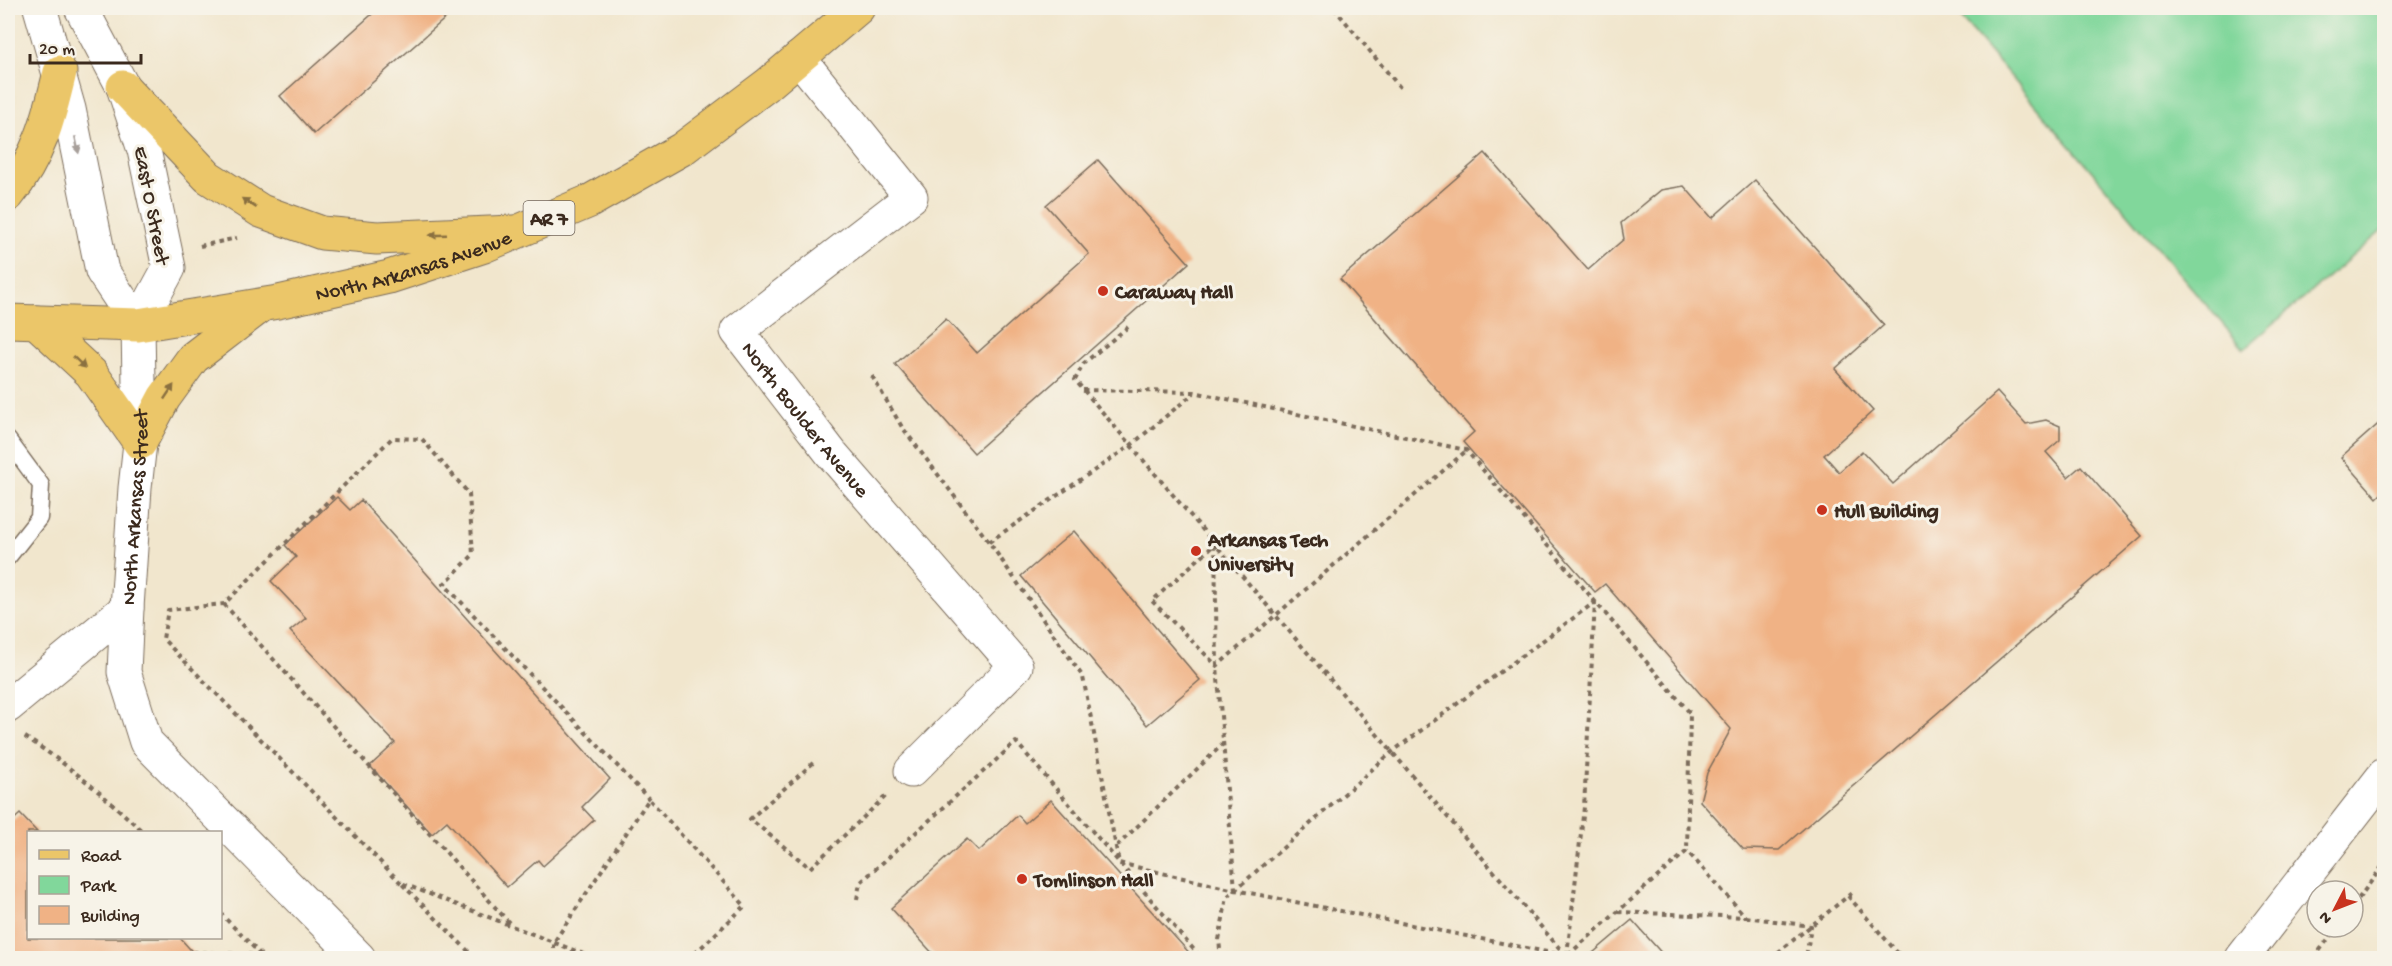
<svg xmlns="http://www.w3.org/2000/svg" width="2392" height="966" viewBox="0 0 2392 966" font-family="'Gochi Hand',sans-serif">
	<rect width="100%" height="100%" fill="#f7f3e8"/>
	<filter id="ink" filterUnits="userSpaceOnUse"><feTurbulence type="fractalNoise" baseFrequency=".0167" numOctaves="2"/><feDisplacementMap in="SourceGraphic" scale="12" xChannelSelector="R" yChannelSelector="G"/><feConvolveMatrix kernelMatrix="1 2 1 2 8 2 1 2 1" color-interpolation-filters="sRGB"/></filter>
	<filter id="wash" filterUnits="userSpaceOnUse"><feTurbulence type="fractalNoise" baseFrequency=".008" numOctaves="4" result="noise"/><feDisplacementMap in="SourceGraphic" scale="24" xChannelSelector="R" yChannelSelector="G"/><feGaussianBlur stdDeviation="1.35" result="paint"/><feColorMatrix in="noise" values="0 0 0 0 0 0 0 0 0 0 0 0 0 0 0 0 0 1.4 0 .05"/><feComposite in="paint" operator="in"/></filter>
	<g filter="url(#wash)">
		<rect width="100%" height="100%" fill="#f1e6cd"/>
		<path fill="#81d79b" stroke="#5e805c" stroke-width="1.5" d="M1971 8H2384V229L2244 349 1960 17Z"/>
		<g id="blocks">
			<g fill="#f0b285">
				<path d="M379 8H457L314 134 280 96Z"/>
				<path d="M1485 153 1588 270 1624 239 1621 223 1661 190 1684 186 1712 218 1755 180 1884 325 1835 369 1873 411 1824 455 1839 472 1862 451 1893 484 1997 392 2026 424 2046 420 2060 426V440L2046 452 2068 477 2081 466 2142 536 1779 850 1743 849 1700 801 1707 773 1731 729 1605 584 1595 592 1463 442 1474 432 1340 279Z"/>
				<path d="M1098 160 1189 263 974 453 895 364 946 319 977 353 1089 254 1046 205Z"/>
				<path d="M2384 419V491L2377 498 2341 457Z"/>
				<path d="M337 497 350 510 361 500 610 779 582 807 594 820 543 866 538 860 507 887 447 821 432 834 370 766 395 743 290 631 306 618 271 581 296 557 285 545Z"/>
				<path d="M1074 531 1200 680 1147 725 1021 576Z"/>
				<path d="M1051 800 1194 958H937L891 908 967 839 979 851 1018 815 1025 823Z"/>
				<path d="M20 814 37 832H28V938H180L198 958H8V825Z"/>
				<path d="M1632 920 1666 958H1587Z"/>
			</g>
		</g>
	</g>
	<g filter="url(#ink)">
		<use href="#blocks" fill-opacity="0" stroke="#7b6c5b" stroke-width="1.5"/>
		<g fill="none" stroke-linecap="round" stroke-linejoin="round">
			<defs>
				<path id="service" d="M8 440 41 485 39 518 8 557"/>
				<g id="minor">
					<path id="s1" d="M799 58 911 197 737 331 831 453 1016 666 911 771"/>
					<path d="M127 608 124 672 146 742 359 958"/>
					<path id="s2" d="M8 706 127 608 135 488 140 443 138 325"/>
					<path d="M2242 958 2384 775"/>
				</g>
				<path id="tertiary" d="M40 8 69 109 102 271 138 325 169 268 144 150 123 87 81 8"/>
				<g id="primary">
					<path d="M123 87 208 177 261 211 322 233 377 238 512 232"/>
					<path d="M8 195C39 157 49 119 60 72"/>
					<path d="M36 322 91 373 140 443 164 398 193 358 262 305"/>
				</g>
				<g id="trunk">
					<path id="s3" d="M8 321 138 325 278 302 389 277 484 246 590 201 682 149 767 85 858 8"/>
				</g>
			</defs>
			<use href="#service" stroke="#7b6c5b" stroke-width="19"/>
			<use href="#minor" stroke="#7b6c5b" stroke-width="35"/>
			<use href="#tertiary" stroke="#7b6c5b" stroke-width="35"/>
			<use href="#primary" stroke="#7b6c5b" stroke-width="35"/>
			<use href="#trunk" stroke="#7b6c5b" stroke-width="35"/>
			<g stroke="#7b6c5b" stroke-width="4" stroke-dasharray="4.5 4.5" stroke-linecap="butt">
				<path d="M1334 8 1403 91"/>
				<path d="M200 246 237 238"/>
				<path d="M1128 327 1084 363 1075 380 1566 956"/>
				<path d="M872 376 902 427 989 542 1083 677 1119 863 1235 890 1557 954"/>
				<path d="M1083 390 1194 392 1466 450 1690 713 1687 851 1567 956 1503 958"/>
				<path d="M989 542 1130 446 1194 393"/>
				<path d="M224 604 512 926"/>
				<path d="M25 737C69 765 106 797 143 832"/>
				<path d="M813 763 750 819 810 868 887 795"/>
				<path d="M1117 846 1223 744"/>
				<path d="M401 883 163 639 168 610 224 604 392 438 422 439 469 494 473 555 444 584 649 799"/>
				<path d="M1235 890 1217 666 1215 544 1152 601 1217 666 1466 451"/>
				<path d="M1848 896 1902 958"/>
				<path d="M857 899 860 883 1016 742 1201 958"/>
				<path d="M2353 906 2384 864"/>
				<path d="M1618 912 1746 917 1687 851"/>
				<path d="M220 913 264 958"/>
				<path d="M1746 917 1811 926 1806 958"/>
				<path d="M193 952 260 955"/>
				<path d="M1567 955 1584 807 1595 602"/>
				<path d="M475 958 401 883 594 958"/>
				<path d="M554 958V942L649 799 745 906 690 958"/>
				<path d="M1221 958 1219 940 1227 897 1392 752 1595 602"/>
				<path d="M1771 958 1853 892"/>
				<path d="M2314 958 2337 927"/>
			</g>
			<use href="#service" stroke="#fff" stroke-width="16"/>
			<use href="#minor" stroke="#fff" stroke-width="33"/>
			<use href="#tertiary" stroke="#fff" stroke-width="33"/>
			<use href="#primary" stroke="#ebc669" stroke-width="33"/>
			<use href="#trunk" stroke="#ebc669" stroke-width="33"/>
		</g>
		<defs><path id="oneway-solid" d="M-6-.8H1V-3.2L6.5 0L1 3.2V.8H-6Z" transform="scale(1.5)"/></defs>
		<use fill="#a79f9a" href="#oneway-solid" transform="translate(77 145) rotate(78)"/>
		<g fill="#8a7040">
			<use href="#oneway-solid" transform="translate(249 203) rotate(-147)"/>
			<use href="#oneway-solid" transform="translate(438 235) rotate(178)"/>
			<use href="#oneway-solid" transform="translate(79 362) rotate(43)"/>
			<use href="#oneway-solid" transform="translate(169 392) rotate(-56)"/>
		</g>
	</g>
	<g fill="#c8321e" stroke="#f7f3e8" stroke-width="2">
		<circle cx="1103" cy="291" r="6"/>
		<circle cx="1822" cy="510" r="6"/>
		<circle cx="1196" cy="551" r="6"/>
		<circle cx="1022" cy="879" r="6"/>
	</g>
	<g text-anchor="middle" stroke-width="6" stroke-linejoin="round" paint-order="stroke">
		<rect fill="#f7f3e8" stroke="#73665b" stroke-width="1.5" x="523.5" y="201" width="51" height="34" rx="4.5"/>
		<g font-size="20" font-weight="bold" fill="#3b2a1e">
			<text x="549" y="225">AR 7</text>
		</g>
		<g font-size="21" fill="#3b2a1e" stroke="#f7f3e8">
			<text transform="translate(153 205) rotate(79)" y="7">East O Street</text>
			<text dy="7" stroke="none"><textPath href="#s3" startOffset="412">North Arkansas Avenue</textPath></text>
			<text dy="7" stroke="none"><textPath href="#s1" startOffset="510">North Boulder Avenue</textPath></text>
			<text dy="7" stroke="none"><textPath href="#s2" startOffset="255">North Arkansas Street</textPath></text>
		</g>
		<g font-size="21" font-weight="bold" fill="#3b2a1e" stroke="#f7f3e8" text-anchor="start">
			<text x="1115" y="298">Caraway Hall</text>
			<text x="1834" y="517">Hull Building</text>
			<text x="1208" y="546">Arkansas Tech<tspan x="1208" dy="24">University</tspan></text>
			<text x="1034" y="886">Tomlinson Hall</text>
		</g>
	</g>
	<rect width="2392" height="966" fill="none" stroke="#f7f3e8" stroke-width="30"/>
	<rect x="27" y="831" width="195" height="108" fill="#f7f3e8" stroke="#aca397" stroke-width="1.5"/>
	<rect x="39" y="850" width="30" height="9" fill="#ebc669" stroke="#aca397" stroke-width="1.5"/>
	<text x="81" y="861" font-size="18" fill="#3b2a1e">Road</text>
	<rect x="39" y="876" width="30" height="18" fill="#81d79b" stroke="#aca397" stroke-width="1.5"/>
	<text x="81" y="891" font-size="18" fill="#3b2a1e">Park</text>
	<rect x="39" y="906" width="30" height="18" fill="#f0b285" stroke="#aca397" stroke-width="1.5"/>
	<text x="81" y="921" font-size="18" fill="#3b2a1e">Building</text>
	<g transform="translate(2335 909) rotate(228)"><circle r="28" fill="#f7f3e8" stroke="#aca397" stroke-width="1.5"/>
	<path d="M0-4.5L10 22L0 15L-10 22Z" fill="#c8321e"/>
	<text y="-9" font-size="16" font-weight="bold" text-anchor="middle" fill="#3b2a1e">N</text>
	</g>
	<path d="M30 54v9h111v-9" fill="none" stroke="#3b2a1e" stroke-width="3"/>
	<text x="39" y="54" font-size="18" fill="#3b2a1e" stroke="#f7f3e8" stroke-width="4.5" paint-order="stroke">20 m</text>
</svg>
